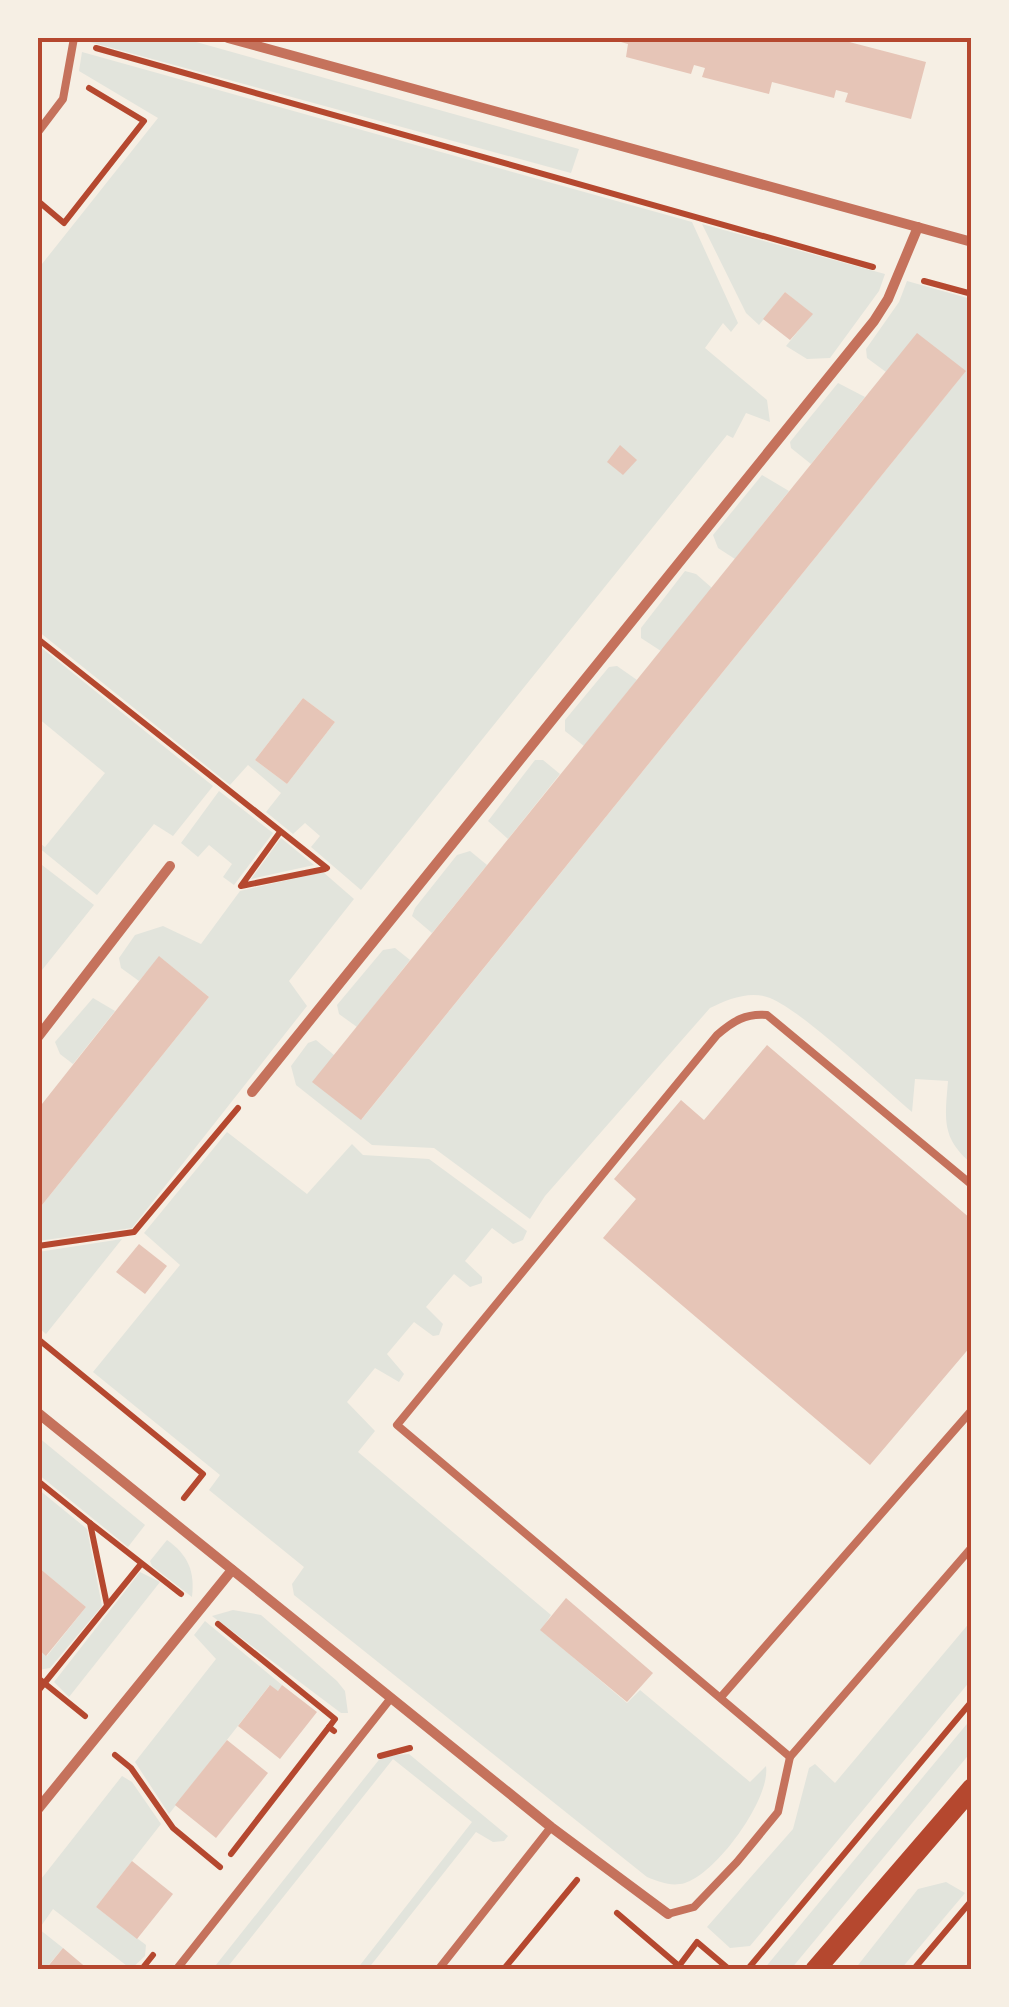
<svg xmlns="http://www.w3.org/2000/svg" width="1009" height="2007" viewBox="0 0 1009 2007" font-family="Arial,sans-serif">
	<rect width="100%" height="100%" fill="#f6efe4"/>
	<g fill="#e2e4dc" fill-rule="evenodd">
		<path d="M89 38H182L579 149 571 173 86 41Z"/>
		<path d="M82 52 692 222 738 323 731 332 723 323 705 348 767 400 770 422 746 413 733 438 727 435 361 890 311 847 320 836 305 823 293 834 266 812 281 793 248 765 230 785 38 631V269L158 118 79 71ZM303 698 335 722 287 784 255 760Z"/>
		<path d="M702 224 885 274 879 291 830 358 807 359 786 346 812 314 785 292 759 325 746 313Z"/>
		<path d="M907 281 971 299V1163C941 1138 945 1118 948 1081L915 1079 912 1112C880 1085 804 1012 770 998 750 990 728 999 710 1008L545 1196 530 1219 434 1148 372 1145 296 1085 291 1066 308 1043 316 1040 334 1055 362 1119 965 372H886L867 358 866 349 899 302Z"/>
		<path d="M838 383 865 397 811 464 791 448 790 442Z"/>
		<path d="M762 475 789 491 735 559 718 548 713 535Z"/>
		<path d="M685 571 696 574 712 588 661 651 641 638V628Z"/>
		<path d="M38 645 213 786 173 836 154 824 97 895 38 847V842L45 847 105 773 38 718Z"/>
		<path d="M617 666 637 680 584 746 565 731V720L609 667Z"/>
		<path d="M535 760H543L560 774 508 839 488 821Z"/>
		<path d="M219 791 273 833 234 885 223 877 232 864 209 845 198 857 181 843Z"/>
		<path d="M281 838 314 865 251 879Z"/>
		<path d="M470 851 487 865 432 933 412 916 415 908 457 855Z"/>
		<path d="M38 862 94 905 38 975Z"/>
		<path d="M323 872 354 899 289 981 307 1006 132 1228 38 1241V1210L209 997 160 957 139 981 121 968 119 958 135 935 163 926 201 944 240 891Z"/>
		<path d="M395 948 410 960 357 1027 339 1014 337 1005 383 950Z"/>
		<path d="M93 998 115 1011 73 1064 60 1054 55 1042Z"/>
		<path d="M227 1132 307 1194 352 1144 363 1155 429 1159 527 1231 523 1240 513 1244 492 1228 465 1261 482 1277V1283L470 1287 454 1274 426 1307 443 1324 439 1335 433 1336 414 1322 387 1354 404 1374 399 1382 375 1368 347 1402 375 1431 358 1452 551 1615 541 1630 627 1703 640 1690 750 1782 766 1766C771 1799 716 1874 685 1883 671 1887 660 1882 647 1877L294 1595 292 1584 304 1567 209 1490 220 1475 93 1372 180 1265 144 1233Z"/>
		<path d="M122 1239 46 1334 38 1327V1252Z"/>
		<path d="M38 1437 145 1525 128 1547 38 1474Z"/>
		<path d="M38 1489 87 1529 102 1606 50 1668 38 1670V1649L47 1656 86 1607 38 1567Z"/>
		<path d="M167 1540C188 1555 195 1571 192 1597L152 1566 150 1561Z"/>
		<path d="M140 1572 160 1582 69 1697 54 1682Z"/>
		<path d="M233 1610 261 1615 337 1681 345 1691 348 1713H341L212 1616Z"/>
		<path d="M205 1621 282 1685 278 1691 269 1686 169 1814 135 1762 216 1659 194 1635Z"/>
		<path d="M971 1621V1680L750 1946 730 1948 707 1927 793 1829 809 1768 815 1764 835 1783Z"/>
		<path d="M971 1719V1752L791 1969H764Z"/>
		<path d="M409 1754 508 1836 504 1841 493 1842 476 1832 368 1969H357L472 1822 393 1759 226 1969 212 1970 382 1756Z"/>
		<path d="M122 1776 132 1782 161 1824 96 1907 146 1945 145 1956 131 1969 53 1909 39 1929 63 1948 45 1969H38V1883Z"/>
		<path d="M946 1882 965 1893 901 1969H855L918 1889Z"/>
	</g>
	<g fill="#e6c5b7">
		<path d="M607 38H834L926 62 911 119 845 102 848 93 836 90 834 98 772 82 769 94 702 77 705 68 694 65 691 74 626 57 628 44Z"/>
		<path d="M785 292 813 314 790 340 763 319Z"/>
		<path d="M917 333 966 371 361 1120 312 1082Z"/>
		<path d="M620 445 637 460 623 475 607 462Z"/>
		<path d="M303 698 335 722 287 784 255 760Z"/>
		<path d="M159 956 209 997 38 1210V1109Z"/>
		<path d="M767 1045 971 1219V1346L870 1465 603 1238 636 1199 614 1179 681 1100 704 1120Z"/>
		<path d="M139 1244 167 1266 145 1294 116 1272Z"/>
		<path d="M38 1567 86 1607 46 1656 38 1649Z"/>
		<path d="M566 1598 653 1673 627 1702 540 1630Z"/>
		<path d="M270 1685 278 1691 282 1685 317 1712 280 1759 238 1726Z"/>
		<path d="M227 1740 268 1773 216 1838 175 1805Z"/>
		<path d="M132 1861 173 1894 137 1939 96 1907Z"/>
		<path d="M63 1948 89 1970H45Z"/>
	</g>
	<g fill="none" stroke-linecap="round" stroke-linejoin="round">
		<g stroke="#b5482f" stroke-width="6">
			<path d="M96 48 873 267"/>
			<path d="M38 201 64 223 144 121 89 88"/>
			<path d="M924 281 972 294"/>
			<path d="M38 639 327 868"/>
			<path d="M280 832 241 886 325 869"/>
			<path d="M38 1246 134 1232 238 1108"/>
			<path d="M38 1339 203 1474 184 1498"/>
			<path d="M38 1481 90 1523"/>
			<path d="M107 1605 90 1523 181 1594"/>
			<path d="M218 1624 335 1719 329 1727"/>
			<path d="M38 1678 85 1716"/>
			<path d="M38 1691 141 1564"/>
			<path d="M115 1755 131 1768 173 1828 220 1867"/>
			<path d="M380 1756 410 1748"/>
			<path d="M231 1854 329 1727 334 1731"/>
			<path d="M617 1913 679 1966 697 1942 730 1970"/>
			<path d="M141 1970 153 1955"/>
			<path d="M503 1970 577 1880"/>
			<path d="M747 1970 972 1701"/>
			<path d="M913 1970 972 1900"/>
		</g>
		<g stroke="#c5725c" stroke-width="8">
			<path d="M38 132 63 99 74 38"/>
			<path d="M721 1697 972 1410"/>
			<path d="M790 1757 397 1425 717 1035C733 1021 746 1013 767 1015L972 1185"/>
			<path d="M668 1914 694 1907 737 1862 778 1812 790 1757 972 1547"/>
			<path d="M176 1970 391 1698"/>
			<path d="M438 1970 551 1827"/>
		</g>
		<g stroke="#c5725c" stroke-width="10">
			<path d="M228 38 972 242"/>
			<path d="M38 1037 170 866"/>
			<path d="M252 1092 874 321 888 299 918 227"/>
			<path d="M38 1413 551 1827 668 1914"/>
			<path d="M38 1809 232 1570"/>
		</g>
		<path stroke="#b5482f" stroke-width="20" d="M815 1970 972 1788"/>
	</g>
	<rect width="1009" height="2007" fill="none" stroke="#f6efe4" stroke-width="80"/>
	<rect x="40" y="40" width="929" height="1927" fill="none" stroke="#b5482f" stroke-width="4"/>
</svg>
